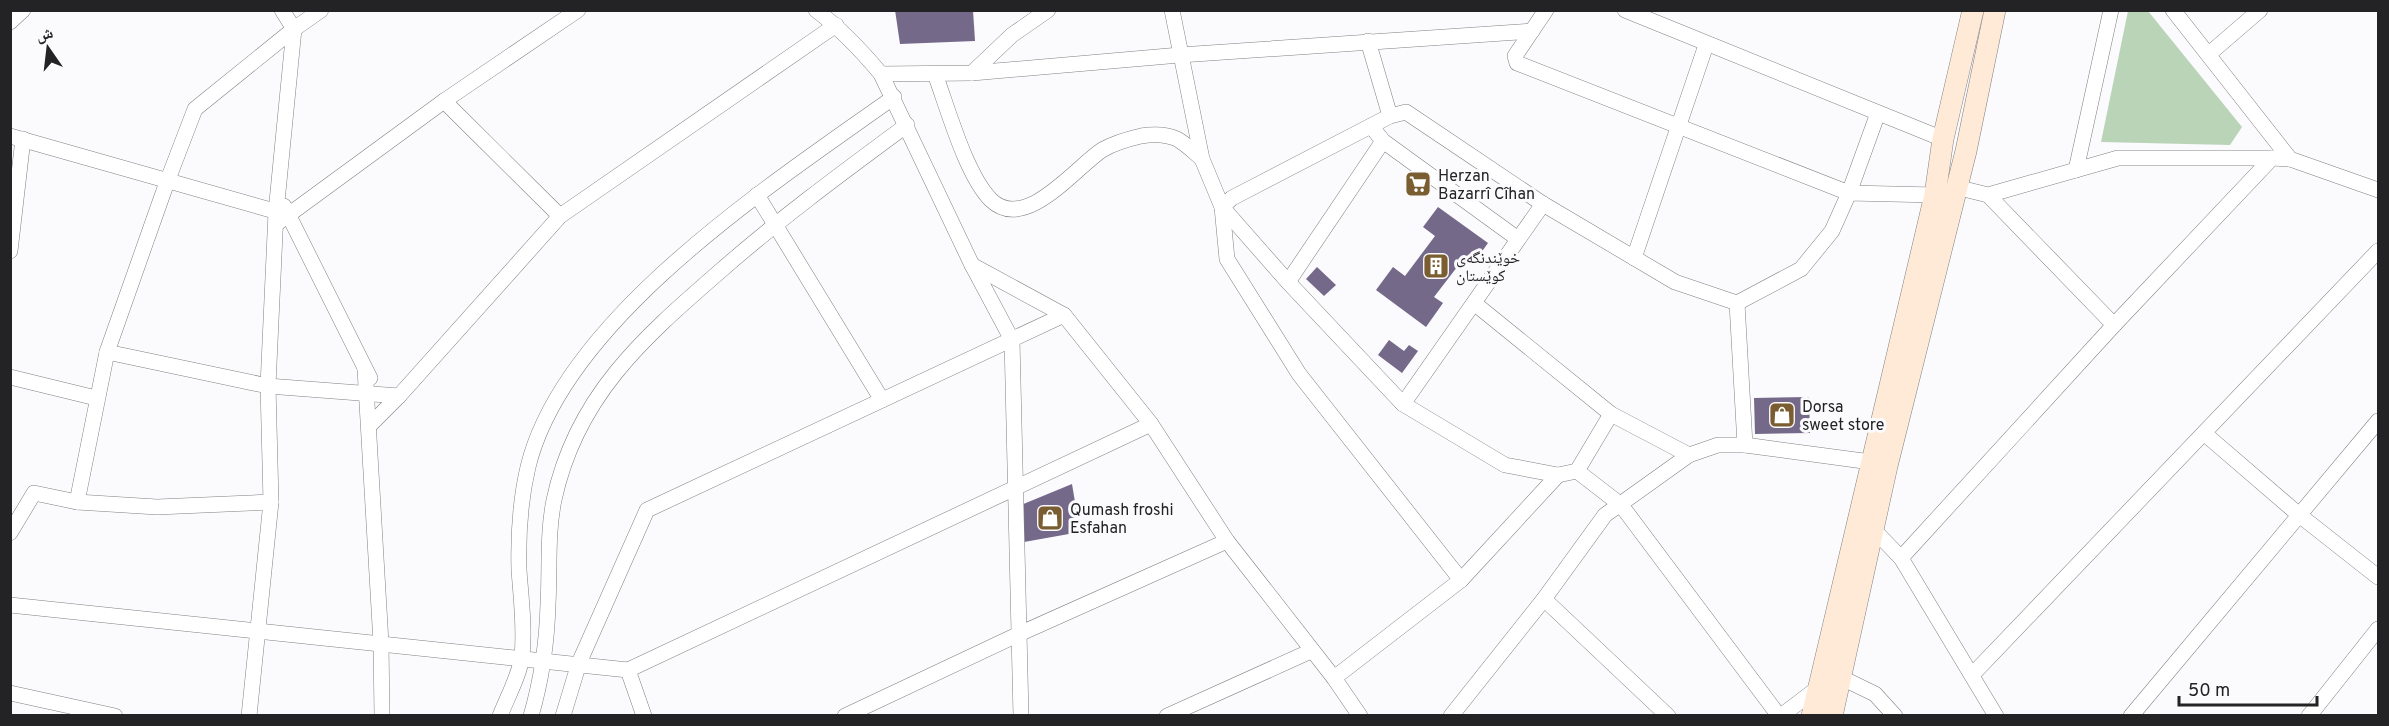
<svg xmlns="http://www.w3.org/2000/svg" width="2389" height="726" viewBox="0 0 2389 726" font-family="Overpass,'Noto Naskh Arabic',sans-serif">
	<rect width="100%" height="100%" fill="#fbfafd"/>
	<path fill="#bad4b8" d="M2128 11H2148L2242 127 2230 145 2101 142Z"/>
	<g fill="#75698a">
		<path d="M895 10H973L975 41 900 44Z"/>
		<path d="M1438 207 1488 243 1473 264 1464 258 1434 297 1443 303 1426 327 1376 290 1393 267 1405 276 1435 236 1423 227Z"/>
		<path d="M1317 267 1336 285 1324 296 1306 279Z"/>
		<path d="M1389 340 1404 351 1409 345 1418 351 1402 373 1378 355Z"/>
		<path d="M1809 397 1810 433 1755 434 1754 398Z"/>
		<path d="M1072 484 1080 532 1024 542 1021 505Z"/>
	</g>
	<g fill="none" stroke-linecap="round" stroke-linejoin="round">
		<defs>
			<g id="street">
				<path d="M816 10C841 29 861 50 881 74L972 265 1064 315 1151 424 1227 541 1334 678 1360 716"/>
				<path d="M1172 10 1202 159 1222 207 1232 198 1390 116 1406 112 1543 204 1675 282 1737 303 1801 269 1832 231 1849 193 1935 195"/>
				<path d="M1546 10 1515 56 1517 63 1849 193 1878 113"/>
				<path d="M1625 10 1943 139"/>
				<path d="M2173 10 2290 159 2378 190"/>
				<path d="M10 22 23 10"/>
				<path d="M1368 41 1390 116"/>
				<path d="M2209 54 2260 10"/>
				<path d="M972 73 1180 55 1532 31"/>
				<path d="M881 74 972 73 1012 35 1048 10"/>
				<path d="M935 74C948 109 966 175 991 200 1025 233 1075 168 1102 150 1114 143 1128 139 1141 136 1153 134 1166 134 1177 139 1186 144 1194 152 1202 159"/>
				<path d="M444 101 560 216"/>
				<path d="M1371 126 1383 141 1518 239"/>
				<path d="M10 136 285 214"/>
				<path d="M2076 170 2111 10"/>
				<path d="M1956 187 1988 195 2118 158H2272"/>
				<path d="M757 195 882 400"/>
				<path d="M1988 195 2114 325"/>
				<path d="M284 206 370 378"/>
				<path d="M1222 207 1288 282 1403 404 1505 465 1558 475 1577 471 1621 505 1779 716"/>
				<path d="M1222 207 1227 259 1299 374 1461 580"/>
				<path d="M276 224 444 101 578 10"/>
				<path d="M10 251 23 139"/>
				<path d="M1634 258 1706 45"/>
				<path d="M972 265 1012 340 1021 716"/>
				<path d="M1288 282 1383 141"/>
				<path d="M1474 303 1611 414 1689 455"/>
				<path d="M1737 303 1745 445"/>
				<path d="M107 352 268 386 399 396"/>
				<path d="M365 369 381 643 382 716"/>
				<path d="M10 377 96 398"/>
				<path d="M1403 404 1543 204"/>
				<path d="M369 426 399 396 560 216 836 25"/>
				<path d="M2205 434 2298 514 2378 577"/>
				<path d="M1577 471 1611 414"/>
				<path d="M77 502 107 352 167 182 195 109 294 29 321 10"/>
				<path d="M1873 529 1901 558 1996 716"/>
				<path d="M10 533 34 493 77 502 157 507 271 502"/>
				<path d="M1901 558 2114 325 2272 158 2290 159"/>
				<path d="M1544 599 1668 716"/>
				<path d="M10 605 628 670 1151 424"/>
				<path d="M628 670 644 716"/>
				<path d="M1972 675 2378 251"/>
				<path d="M1334 678 1461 580 1558 475"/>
				<path d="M1842 678 1875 694 1895 716"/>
				<path d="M10 693 115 716"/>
				<path d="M249 716 271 502 268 386 276 212 294 29 282 10"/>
				<path d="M500 716C507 698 520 674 522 656 525 628 521 598 519 570 518 535 520 501 528 467 564 318 775 182 894 97"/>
				<path d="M531 716C542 678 547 642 548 604 550 569 547 534 554 500 576 397 642 339 718 273 778 220 842 173 907 125"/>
				<path d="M563 716 579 663 647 510 1064 315"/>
				<path d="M845 716 1019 634 1227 541"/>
				<path d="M1167 716 1311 651"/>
				<path d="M1451 716 1544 599 1605 515 1689 455 1718 445H1745L1871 462"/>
				<path d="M1781 716 1819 687"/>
				<path d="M2131 716 2378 421"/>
				<path d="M2309 716 2378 629"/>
			</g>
			<g id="secondary">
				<path d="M1812 716 1935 195 1943 139 1973 10"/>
				<path d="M1832 716 1887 466 1966 151 1995 10"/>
			</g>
		</defs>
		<use href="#street" stroke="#818083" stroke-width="16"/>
		<use href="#secondary" stroke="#818083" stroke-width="22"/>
		<use href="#street" stroke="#fff" stroke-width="15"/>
		<use href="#secondary" stroke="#feead6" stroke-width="21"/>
	</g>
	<defs>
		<symbol id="supermarket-square" viewBox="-11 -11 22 22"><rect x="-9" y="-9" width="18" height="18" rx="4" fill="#7a5e31" stroke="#fbfafd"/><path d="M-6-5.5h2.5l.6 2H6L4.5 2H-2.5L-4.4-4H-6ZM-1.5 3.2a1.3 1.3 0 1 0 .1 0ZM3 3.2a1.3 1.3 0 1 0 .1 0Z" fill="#fff"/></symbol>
		<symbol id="building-square" viewBox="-11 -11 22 22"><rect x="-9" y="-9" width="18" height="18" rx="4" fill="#7a5e31" stroke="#fbfafd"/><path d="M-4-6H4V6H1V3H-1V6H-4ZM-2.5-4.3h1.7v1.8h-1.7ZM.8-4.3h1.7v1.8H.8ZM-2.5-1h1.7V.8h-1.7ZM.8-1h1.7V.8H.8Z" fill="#fff"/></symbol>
		<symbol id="shop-square" viewBox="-11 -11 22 22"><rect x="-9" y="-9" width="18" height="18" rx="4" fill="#7a5e31" stroke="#fbfafd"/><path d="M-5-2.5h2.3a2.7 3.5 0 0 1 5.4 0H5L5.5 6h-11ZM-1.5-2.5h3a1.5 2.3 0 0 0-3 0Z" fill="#fff"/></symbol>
	</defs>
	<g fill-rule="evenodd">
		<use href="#supermarket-square" x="1403" y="169" width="30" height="30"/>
		<use href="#building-square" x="1421" y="251" width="30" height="30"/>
		<use href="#shop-square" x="1767" y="400" width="30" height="30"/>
		<use href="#shop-square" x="1035" y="503" width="30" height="30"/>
	</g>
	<g text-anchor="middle" stroke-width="6" stroke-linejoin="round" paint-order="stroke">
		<g font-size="16" fill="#232224" stroke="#fbfafd" text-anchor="start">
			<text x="1438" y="181">Herzan<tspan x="1438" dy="18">Bazarrî Cîhan</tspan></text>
			<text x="1456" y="263">خوێندنگەی<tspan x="1456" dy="18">کوێستان</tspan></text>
			<text x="1802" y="412">Dorsa<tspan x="1802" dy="18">sweet store</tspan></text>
			<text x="1070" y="515">Qumash froshi<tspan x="1070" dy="18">Esfahan</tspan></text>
		</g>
	</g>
	<rect width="2389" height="726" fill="none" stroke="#232224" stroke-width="24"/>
	<g transform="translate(48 48) rotate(346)" stroke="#fbfafd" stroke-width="4.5" paint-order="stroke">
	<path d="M0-4.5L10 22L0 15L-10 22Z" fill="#232224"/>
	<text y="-9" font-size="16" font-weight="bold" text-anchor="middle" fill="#232224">ش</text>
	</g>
	<path d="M2179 696v9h138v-9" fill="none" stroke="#232224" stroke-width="3"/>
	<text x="2188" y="696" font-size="18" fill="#232224" stroke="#fbfafd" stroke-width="4.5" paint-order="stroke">50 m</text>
</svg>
